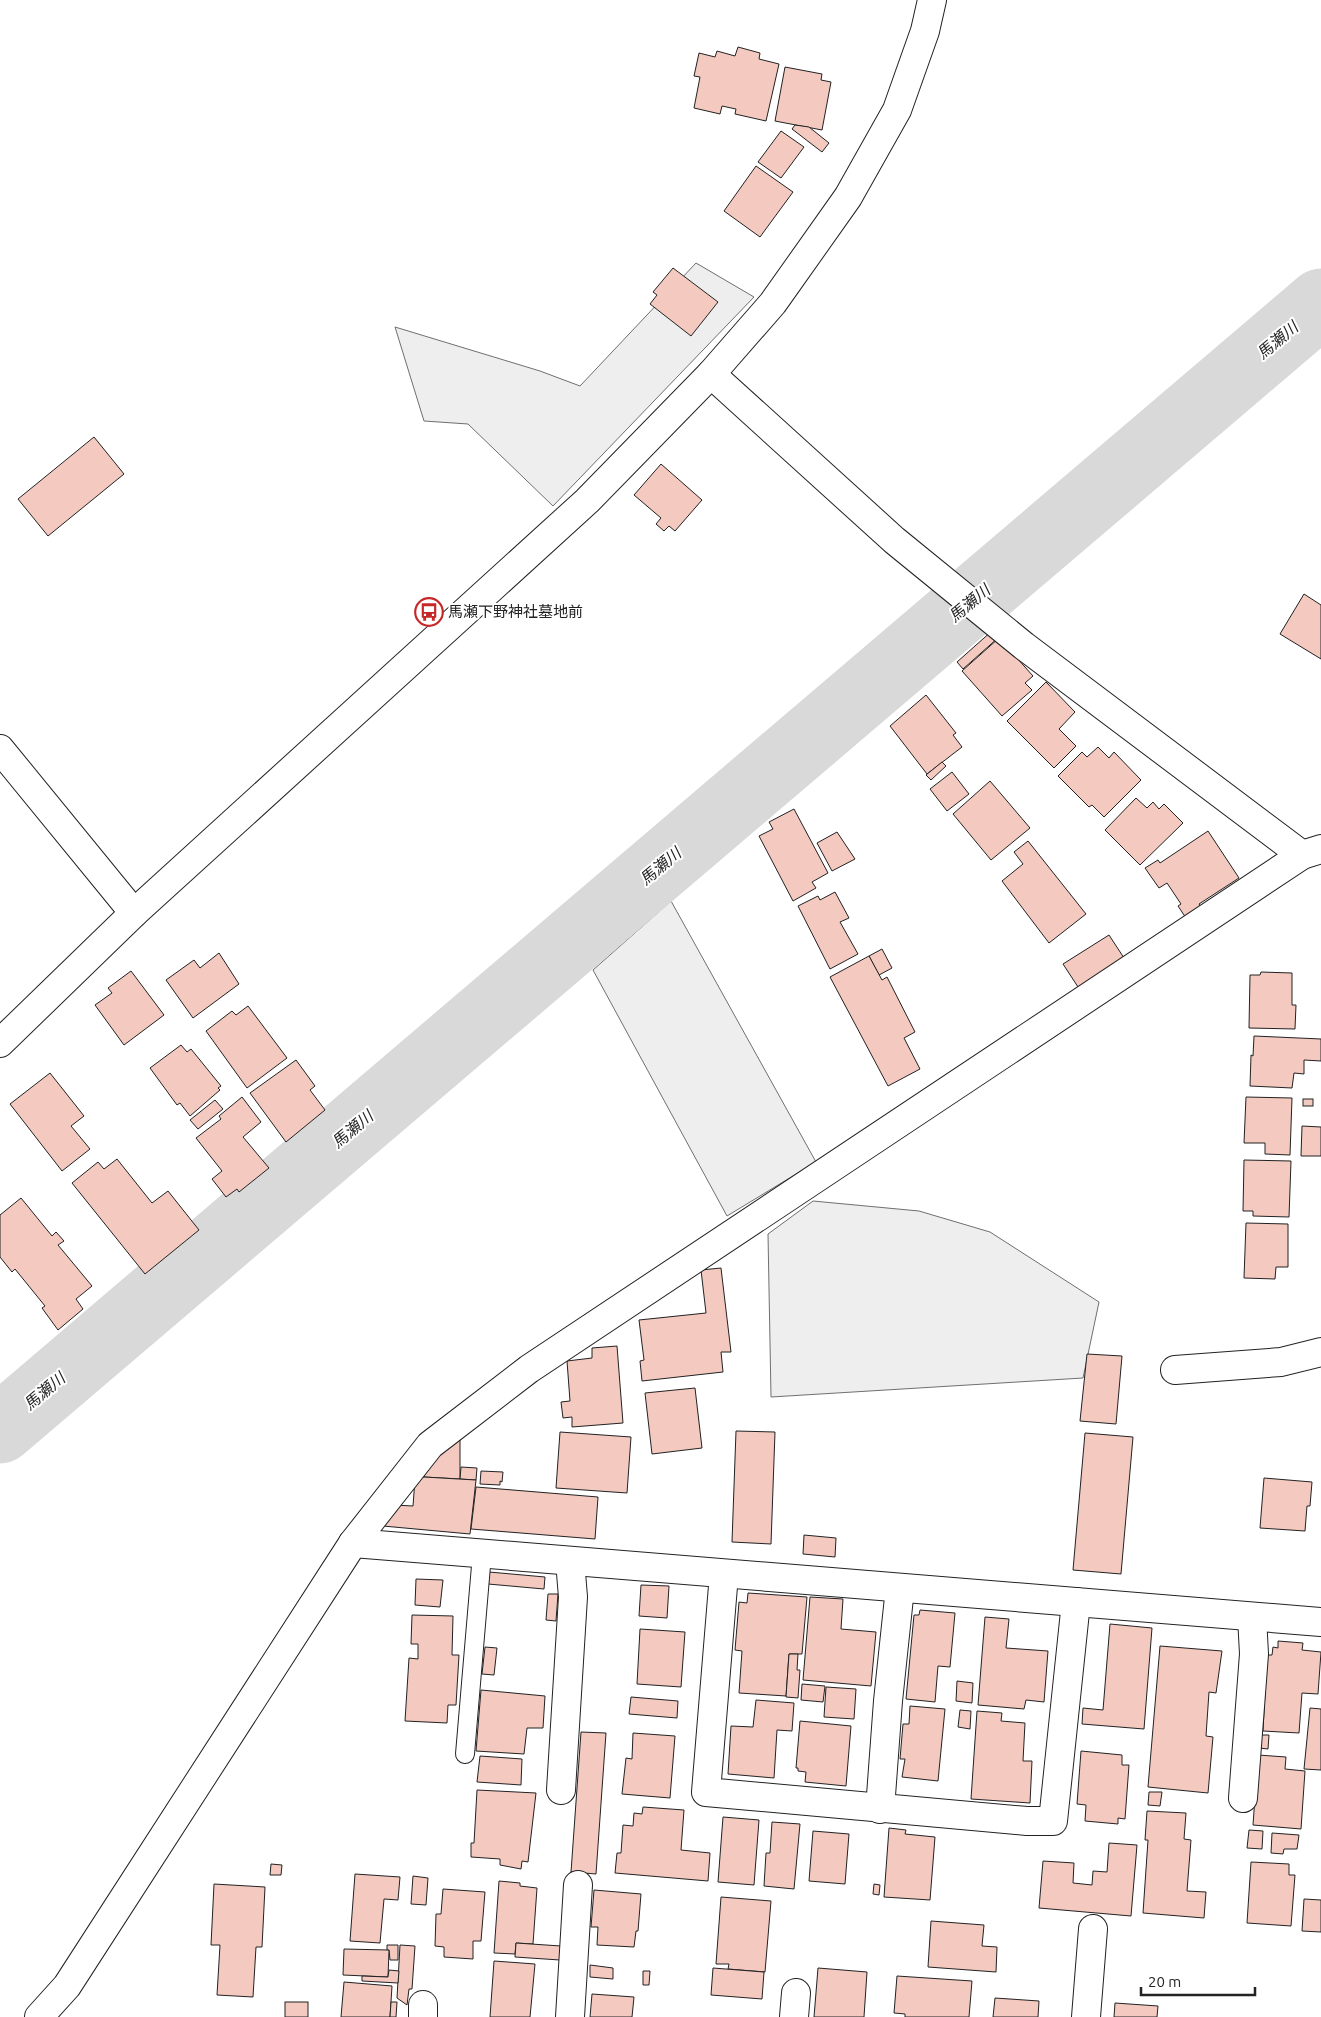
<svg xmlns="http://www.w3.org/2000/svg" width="1321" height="2017" viewBox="0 0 1321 2017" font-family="Ubuntu,'Noto Sans JP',sans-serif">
	<rect width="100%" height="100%" fill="#fff"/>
	<g fill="#eee" stroke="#6f6f6f">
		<path d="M696 263 754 297 553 506 468 424 424 421 395 327 540 371 580 386Z"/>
		<path d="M671 901 816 1162 727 1216 593 970Z"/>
		<path d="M813 1201 919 1211 990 1232 1099 1302 1083 1378 771 1397 768 1234Z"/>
	</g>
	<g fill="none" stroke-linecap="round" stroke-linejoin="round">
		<path stroke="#d9d9d9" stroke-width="69" d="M0 1429 1321 303"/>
	</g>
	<g fill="#f3c9c0" stroke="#222">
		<path d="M738 47 760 53 759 59 779 64 766 121 735 114 736 109 722 106 720 114 694 108 700 77 694 76 699 53 715 57 717 51 735 56Z"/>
		<path d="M785 67 822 74 821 80 831 82 822 130 775 121Z"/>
		<path d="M795 125 809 127 829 143 822 152 792 129Z"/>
		<path d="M781 131 804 147 781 178 758 162Z"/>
		<path d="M756 166 793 192 760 237 724 211Z"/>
		<path d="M673 268 718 302 691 336 650 304 657 295 653 292Z"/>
		<path d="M94 437 124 474 48 536 18 499Z"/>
		<path d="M661 464 702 500 675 531 669 526 664 531 656 524 661 518 634 495Z"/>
		<path d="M1304 594 1321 605V659L1280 634Z"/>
		<path d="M993 630 999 637 963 669 957 662Z"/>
		<path d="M999 638 1033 676 1025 683 1032 690 1002 716 962 671Z"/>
		<path d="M1046 682 1075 712 1059 729 1076 746 1054 768 1007 721Z"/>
		<path d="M926 695 956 733 953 735 962 747 927 774 890 726Z"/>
		<path d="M1098 747 1109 758 1114 752 1141 780 1104 817 1092 805 1089 807 1058 776 1082 752 1087 757Z"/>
		<path d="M942 762 946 766 931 780 926 775Z"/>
		<path d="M952 772 969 794 947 811 930 789Z"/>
		<path d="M990 781 1030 828 991 860 953 814Z"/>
		<path d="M1136 798 1147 808 1153 802 1159 809 1164 804 1183 823 1140 865 1105 830Z"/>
		<path d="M794 809 828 873 812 882 816 888 793 901 759 836 773 829 769 822Z"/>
		<path d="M1208 831 1239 878 1199 904 1203 910 1188 921 1178 906 1181 904 1167 883 1159 888 1145 868 1158 860 1160 863Z"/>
		<path d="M837 832 855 859 832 871 817 843Z"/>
		<path d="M1028 841 1086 914 1049 943 1002 881 1023 864 1014 852Z"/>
		<path d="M835 892 849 918 840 922 858 954 830 969 798 906 818 896 820 900Z"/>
		<path d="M1109 935 1126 961 1080 990 1063 964Z"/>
		<path d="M882 949 892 968 879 975 869 956Z"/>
		<path d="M219 953 239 984 193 1018 166 980 194 960 200 968Z"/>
		<path d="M869 956 882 980 887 977 915 1032 904 1038 920 1069 888 1086 830 977Z"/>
		<path d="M131 971 164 1015 124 1045 95 1005 112 993 108 988Z"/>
		<path d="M1261 972 1292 973V1005H1296L1295 1029 1249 1028 1250 975H1260Z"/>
		<path d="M248 1006 287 1058 247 1088 206 1031 232 1011 236 1015Z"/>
		<path d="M1254 1036 1321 1039V1061L1304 1060V1074L1294 1073 1292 1088 1250 1086 1251 1055 1253 1056Z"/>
		<path d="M181 1045 187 1052 191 1049 221 1086 218 1088 220 1090 190 1116 180 1103 177 1105 150 1068Z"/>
		<path d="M296 1060 315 1086 310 1090 325 1110 286 1142 250 1093Z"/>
		<path d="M50 1073 84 1116 71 1126 90 1149 62 1171 10 1104Z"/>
		<path d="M242 1097 261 1122 243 1137 269 1168 239 1192 237 1189 226 1197 212 1179 222 1171 196 1138 221 1119 219 1116Z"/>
		<path d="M1246 1097 1292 1098 1290 1155 1265 1154V1143H1244Z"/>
		<rect x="1303" y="1099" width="10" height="7"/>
		<path d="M215 1100 223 1109 198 1129 190 1120Z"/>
		<path d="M1302 1126 1321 1127V1156H1301Z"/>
		<path d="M117 1159 152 1203 168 1191 199 1230 145 1274 72 1183 98 1162 104 1169Z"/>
		<path d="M1244 1160 1291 1161 1289 1217 1253 1216V1211H1243Z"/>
		<path d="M21 1198 52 1236 56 1232 64 1241 58 1245 92 1286 76 1299 83 1309 58 1330 42 1308 45 1306 15 1269 12 1272 0 1257V1215Z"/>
		<path d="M1246 1223 1288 1224V1267H1276L1275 1279 1244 1278Z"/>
		<path d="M721 1268 731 1352H721L723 1372 642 1381 640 1361 644 1360 639 1320 706 1313 701 1270Z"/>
		<path d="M617 1346 623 1423 572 1427V1417L563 1418 561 1402 570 1401 567 1361 592 1358V1348Z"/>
		<path d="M1087 1354 1122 1356 1116 1424 1080 1421Z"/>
		<path d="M695 1388 702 1448 652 1454 645 1393Z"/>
		<path d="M736 1431 775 1432 771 1544 732 1542Z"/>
		<path d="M560 1432 631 1437 627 1493 556 1488Z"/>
		<path d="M1085 1433 1133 1437 1121 1574 1073 1570Z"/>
		<path d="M460 1436V1479L424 1477V1470Z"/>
		<path d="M461 1467 477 1468 476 1480 460 1479Z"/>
		<path d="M481 1471 503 1472 502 1482 500 1481V1485L480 1484Z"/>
		<path d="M424 1477 476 1480 470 1534 383 1526 394 1505 413 1506 415 1479Z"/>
		<path d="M1264 1478 1312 1482 1310 1506H1307L1305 1531 1260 1528Z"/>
		<path d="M476 1487 598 1497 595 1539 471 1529Z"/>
		<path d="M804 1535 836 1538 835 1557 803 1554Z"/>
		<path d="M489 1572 545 1577 544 1589 488 1584Z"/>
		<path d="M416 1579 443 1580 440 1607 415 1605Z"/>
		<path d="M641 1585 669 1586 667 1618 639 1616Z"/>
		<path d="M748 1593 807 1597 802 1654H789L786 1696 739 1693 742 1651 735 1650 739 1602 747 1603Z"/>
		<path d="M548 1594H558L556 1621 546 1620Z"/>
		<path d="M810 1597 843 1599 841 1629 876 1632 871 1686 803 1680Z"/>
		<path d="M920 1610 955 1613 950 1667 938 1666 935 1702 906 1699 914 1615H919Z"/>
		<path d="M412 1615 453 1616 452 1655H459L456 1705H448L447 1723 405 1721 409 1658 418 1659V1644H411Z"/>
		<path d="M985 1617 1009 1619 1006 1648 1048 1651 1044 1702 1026 1700 1024 1709 978 1705Z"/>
		<path d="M1110 1624 1152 1628 1144 1729 1082 1724 1083 1708 1103 1710Z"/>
		<path d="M640 1629 685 1632 681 1687 637 1684Z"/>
		<path d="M1278 1641 1303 1643 1302 1650 1321 1652 1318 1694 1302 1693 1299 1733 1263 1731 1267 1655H1272L1273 1647 1278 1648Z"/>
		<path d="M1160 1646 1222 1651 1216 1693 1209 1692 1206 1736 1213 1737 1208 1793 1148 1787Z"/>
		<path d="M485 1647 497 1648 494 1675 482 1674Z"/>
		<path d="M789 1654H798L797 1670H800L798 1698 786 1697Z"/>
		<path d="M957 1681 973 1683 972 1703 956 1701Z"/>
		<path d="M802 1684 825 1686 823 1702 801 1700Z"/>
		<path d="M826 1687 856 1689 854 1719 824 1717Z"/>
		<path d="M481 1690 545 1696 543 1728H527L524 1754 476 1751Z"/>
		<path d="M631 1697 678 1701 677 1718 629 1714Z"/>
		<path d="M756 1700 794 1703 792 1731 777 1730 774 1778 728 1774 731 1726 753 1727Z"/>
		<path d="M910 1706 945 1709 938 1781 902 1777 905 1759H900L903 1724H909Z"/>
		<path d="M1310 1708 1321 1709V1770L1304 1769Z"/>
		<path d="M960 1710 971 1711 970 1729 958 1727Z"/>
		<path d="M977 1711 1002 1713 1001 1721 1025 1723 1023 1761H1032L1030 1803 971 1799Z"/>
		<path d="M800 1721 851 1726 846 1786 805 1782 806 1772 798 1771V1768H796Z"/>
		<path d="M581 1732 606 1733 596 1874 571 1872Z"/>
		<path d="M633 1733 675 1736 670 1798 622 1794 626 1758 632 1759Z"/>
		<path d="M1260 1735H1269L1268 1749 1259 1748Z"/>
		<path d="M1081 1751 1122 1755V1765H1129L1125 1819 1118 1818V1824L1085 1821 1086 1805 1077 1804Z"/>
		<path d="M1258 1755 1286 1757 1285 1769 1305 1771 1301 1829 1253 1825Z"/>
		<path d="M480 1756 522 1759 521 1785 477 1782Z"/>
		<path d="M477 1790 536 1793 528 1862 522 1861 521 1869 500 1865V1859L471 1857V1843H474Z"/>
		<path d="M1149 1792H1162L1160 1806 1148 1805Z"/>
		<path d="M643 1807 684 1810 681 1850 710 1853 708 1881 615 1873 617 1853H621L623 1825 633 1826 634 1813 642 1814Z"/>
		<path d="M1147 1811 1186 1813 1184 1839 1191 1840 1187 1891 1206 1892 1204 1918 1143 1913 1148 1840H1145Z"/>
		<path d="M723 1817 759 1820 754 1885 718 1882Z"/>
		<path d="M772 1822 800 1824 794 1889 764 1886 766 1853H770Z"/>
		<path d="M889 1828 906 1830 905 1834 935 1837 930 1900 884 1897Z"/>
		<path d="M1249 1830 1263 1831 1262 1849 1247 1848Z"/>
		<path d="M813 1831 849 1834 845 1884 809 1881Z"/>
		<path d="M1272 1833 1299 1835 1297 1849H1284L1283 1854 1271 1853Z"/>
		<path d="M1109 1843 1137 1845 1131 1916 1039 1908 1043 1861 1074 1863 1073 1883 1092 1885 1093 1871 1107 1872Z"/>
		<path d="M1251 1862 1289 1864V1875H1295L1291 1926 1247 1923Z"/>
		<path d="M271 1864 282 1865 281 1875H270Z"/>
		<path d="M355 1874 400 1877 398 1900 384 1899 380 1943 350 1941Z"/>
		<path d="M413 1876 428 1878 426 1905 411 1904Z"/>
		<path d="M499 1881 520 1883V1886L537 1888 533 1944 516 1943 515 1954 494 1953Z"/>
		<path d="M214 1884 265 1887 262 1947H256L253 1997 217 1995 220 1945H211Z"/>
		<path d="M874 1884 880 1885 879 1895 873 1894Z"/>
		<path d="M443 1889 485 1892 481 1941H473V1959L444 1957V1947L435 1946 436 1914H441Z"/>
		<path d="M594 1890 641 1894 638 1931H636L634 1947 597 1945 598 1927H591Z"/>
		<path d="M721 1897 771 1901 765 1972 728 1969 729 1964H716Z"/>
		<path d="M1304 1899 1321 1900V1932L1302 1931Z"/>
		<path d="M931 1921 984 1925 982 1946 997 1947 996 1972 928 1967Z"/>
		<path d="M516 1943 561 1946 560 1960 515 1957Z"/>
		<path d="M387 1945H398V1960H390L389 1950 387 1951Z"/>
		<path d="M400 1945 415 1946 412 1989H409L407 2005 397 1998Z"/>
		<path d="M344 1949 389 1950 388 1977 343 1975Z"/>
		<path d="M494 1961 535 1964 530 2017H490Z"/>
		<path d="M590 1965 613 1968V1979L590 1977Z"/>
		<path d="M713 1968 764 1972 762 1999 711 1995Z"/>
		<path d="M818 1968 867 1972 864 2017H814Z"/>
		<path d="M389 1970 399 1971 398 1983 362 1981V1976L388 1977Z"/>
		<path d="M643 1971H650L649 1985H643Z"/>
		<path d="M897 1976 972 1981 969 2017H905V2014L894 2013Z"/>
		<path d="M344 1982 392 1986 390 2017H341Z"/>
		<path d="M592 1994 634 1997 632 2017H590Z"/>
		<path d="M995 1998 1039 2001 1038 2017H993Z"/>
		<rect x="285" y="2002" width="23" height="15"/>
		<path d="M391 2002H397L396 2017H390Z"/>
		<path d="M1115 2003 1158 2006 1157 2017H1114Z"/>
	</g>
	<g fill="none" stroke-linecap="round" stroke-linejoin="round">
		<defs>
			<path id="lane" d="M465 1754 482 1554"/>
			<g id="street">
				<path d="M711 374 894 540 1024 646 1302 855"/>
				<path d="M0 749 134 913"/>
				<path d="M1175 1370 1281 1362 1321 1352"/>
				<path d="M353 1543 1321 1622"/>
				<path d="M724 1574 706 1792 1027 1821H1053L1076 1602"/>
				<path d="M561 1790 573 1597 570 1561"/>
				<path d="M1243 1798 1254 1654 1252 1617"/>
				<path d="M880 1809 888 1701 900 1588"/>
				<path d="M39 2017 67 1986 353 1543 430 1445 529 1369 1302 855 1321 849"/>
				<path d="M423 2017V2005"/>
				<path d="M570 2017 578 1885"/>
				<path d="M794 2017 796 1993"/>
				<path d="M1086 2017 1093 1929"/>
			</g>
			<path id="secondary" d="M0 1043 134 913 587 501 711 374 773 303 848 197 897 110 925 31 932 0"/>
		</defs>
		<use href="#lane" stroke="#222" stroke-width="20"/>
		<use href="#street" stroke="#222" stroke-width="30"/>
		<use href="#secondary" stroke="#222" stroke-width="30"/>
		<use href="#lane" stroke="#fff" stroke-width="18"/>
		<use href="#street" stroke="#fff" stroke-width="28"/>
		<use href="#secondary" stroke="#fff" stroke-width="28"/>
	</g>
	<defs>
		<symbol id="bus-ring" viewBox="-11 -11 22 22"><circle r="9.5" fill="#fff" stroke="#c62828" stroke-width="1.5"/><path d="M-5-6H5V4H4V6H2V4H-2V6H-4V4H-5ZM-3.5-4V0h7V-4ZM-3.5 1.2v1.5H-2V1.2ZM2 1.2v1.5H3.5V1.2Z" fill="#c62828"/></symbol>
	</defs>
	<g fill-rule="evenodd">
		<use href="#bus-ring" x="413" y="596" width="32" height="32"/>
	</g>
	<g text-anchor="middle" stroke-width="4" stroke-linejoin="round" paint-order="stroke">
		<g font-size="15" fill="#222" stroke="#fff" text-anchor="start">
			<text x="448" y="617">馬瀬下野神社墓地前</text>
		</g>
		<g font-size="16" font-style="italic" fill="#222" stroke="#fff">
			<text transform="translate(1277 340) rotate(-40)" y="6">馬瀬川</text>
			<text transform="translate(969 603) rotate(-40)" y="6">馬瀬川</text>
			<text transform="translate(660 866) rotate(-40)" y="6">馬瀬川</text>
			<text transform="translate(352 1129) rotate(-40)" y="6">馬瀬川</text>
			<text transform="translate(44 1391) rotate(-40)" y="6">馬瀬川</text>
		</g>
	</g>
	<path d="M1141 1987v8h114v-8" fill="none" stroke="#222222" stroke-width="2.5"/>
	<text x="1148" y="1987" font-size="15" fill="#222222" stroke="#ffffff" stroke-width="4" paint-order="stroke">20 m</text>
</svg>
